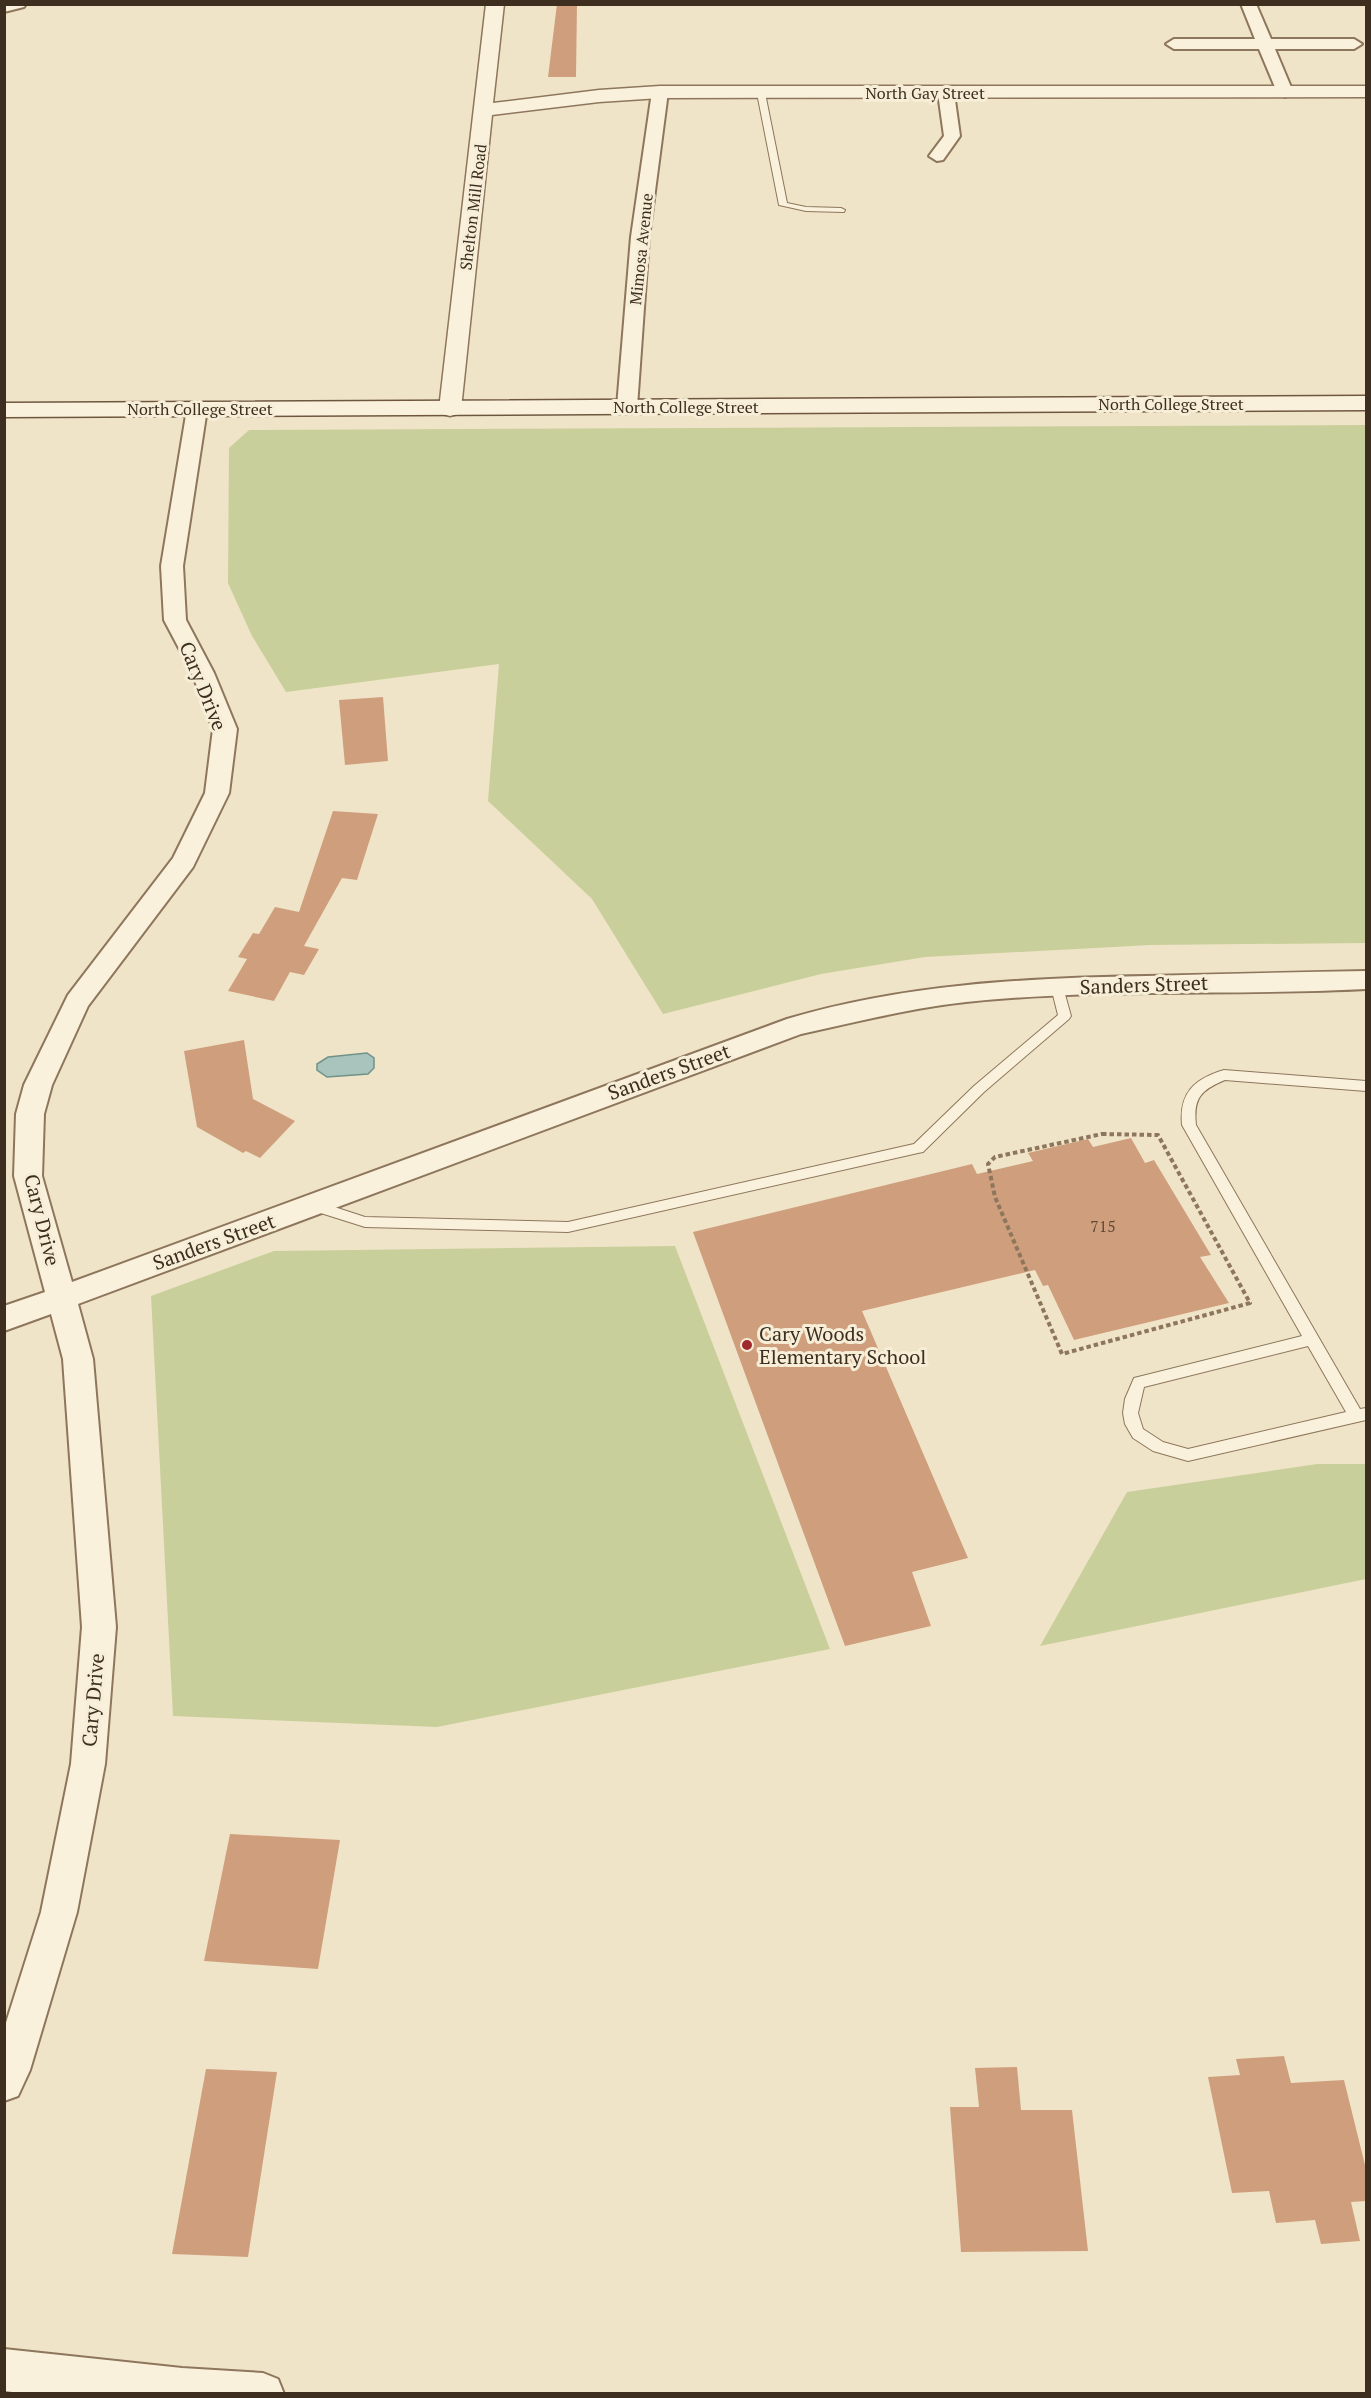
<svg xmlns="http://www.w3.org/2000/svg" width="1371" height="2398" viewBox="0 0 1371 2398" font-family="'PT Serif',serif">
	<rect width="100%" height="100%" fill="#f0e4c8"/>
	<g fill="#c9cf9b">
		<path d="M1366 425V943L1151 945 925 957 821 974 663 1014 592 899 488 801 499 664 286 692 252 636 228 583 229 448 249 430Z"/>
		<path d="M675 1246 830 1649 437 1727 173 1716 151 1296 274 1251Z"/>
		<path d="M1317 1464H1366V1579L1040 1646 1127 1492Z"/>
	</g>
	<path fill="#a9c4bc" stroke="#6f938a" stroke-width="1.5" d="M367 1053 374 1058V1068L368 1074 327 1077 317 1070V1064L328 1057Z"/>
	<g fill="#cf9f7d">
		<path d="M557 4H577L576 77H548Z"/>
		<path d="M383 697 388 761 345 765 339 700Z"/>
		<path d="M333 811 378 814 357 880 342 878 304 946 319 949 304 975 290 972 274 1001 228 991 247 959 238 957 253 933 259 934 275 907 299 912Z"/>
		<path d="M244 1040 253 1099 295 1121 260 1158 246 1151 243 1153 197 1127 184 1051Z"/>
		<path d="M1131 1138 1145 1163 1154 1160 1211 1255 1200 1257 1229 1303 1074 1340 1048 1285 1043 1286 1035 1270 862 1311 968 1558 912 1572 931 1626 845 1646 693 1232 972 1164 977 1174 1033 1161 1028 1153 1088 1139 1093 1147Z"/>
		<path d="M230 1834 340 1840 318 1969 204 1961Z"/>
		<path d="M1284 2056 1291 2083 1344 2080 1366 2169V2201L1351 2202 1360 2241 1321 2244 1315 2220 1276 2223 1269 2191 1232 2193 1208 2077 1240 2075 1236 2059Z"/>
		<path d="M1017 2067 1021 2110H1072L1088 2251 961 2252 950 2107H979L975 2068Z"/>
		<path d="M206 2069 277 2072 248 2257 172 2254Z"/>
	</g>
	<g fill="none" stroke-linecap="round" stroke-linejoin="round">
		<defs>
			<g id="service">
				<path d="M761 91 765 93 787 203 806 207 841 208 845 210 844 212 806 211 779 205 757 93Z"/>
				<path d="M1057 983 1063 987 1071 1016 1069 1019 984 1092 923 1152 918 1153 568 1232 365 1227 308 1209 306 1205 308 1201 313 1200 365 1217 568 1222 914 1144 974 1086 1058 1015 1051 987Z"/>
				<path d="M1224 1070 1366 1081V1091L1225 1080C1201 1090 1193 1098 1196 1125L1360 1409 1366 1408V1420L1188 1461 1153 1451 1133 1438 1125 1424 1123 1413 1125 1399 1134 1378 1302 1336 1182 1125C1179 1093 1194 1079 1224 1070ZM1308 1346 1346 1412 1188 1449 1163 1442 1143 1429 1138 1413 1144 1387Z"/>
			</g>
			<g id="minor">
				<path d="M4 4H26L24 7 4 12Z"/>
				<path d="M1241 4H1256L1271 39H1354L1362 44 1354 49H1275L1293 92 1285 97 1277 92 1259 49H1174L1166 44 1174 39H1255Z"/>
				<path d="M660 87 668 92 649 237 637 407 634 411H620L617 407 631 237 652 92Z"/>
				<path d="M946 88 954 93 960 136 943 160 937 161 929 156 944 136 938 93Z"/>
				<path d="M197 403 204 405 207 409 183 566 186 620 214 673 237 729 229 793 193 867 88 1006 52 1085 44 1114 42 1176 72 1282 787 1019C904 984 1026 978 1147 976 1220 974 1293 972 1366 971V989C1233 996 1099 988 966 1002 910 1008 856 1022 801 1034L78 1304 93 1359 116 1627 105 1764 77 1912 30 2070 18 2096 4 2101V2029L41 1912 71 1764 82 1627 63 1359 51 1314 4 1331V1306L45 1292 14 1176 16 1114 24 1085 68 995 173 858 205 793 213 729 192 673 164 620 161 566 187 409 190 405Z"/>
				<path d="M4 2349 182 2368 263 2373 278 2379 284 2394H29L4 2391Z"/>
			</g>
			<path id="tertiary" d="M486 4H504L493 103 599 90 660 86H1366V97L660 98 599 102 492 115 461 409 458 414 450 416 442 414 439 409Z"/>
			<path id="secondary" d="M1366 396V410L4 417V403Z"/>
		</defs>
		<use href="#service" stroke="#8d765c" stroke-width="2"/>
		<use href="#minor" stroke="#8d765c" stroke-width="4"/>
		<use href="#tertiary" stroke="#8d765c" stroke-width="3"/>
		<use href="#secondary" stroke="#6f573f" stroke-width="3"/>
		<path stroke="#8d765c" stroke-width="4" stroke-dasharray="4.5 3" stroke-linecap="butt" d="M1102 1134 1158 1135 1250 1303 1062 1354 995 1197 988 1164 995 1157Z"/>
		<use href="#service" fill="#faf1dc" fill-rule="evenodd"/>
		<use href="#minor" fill="#faf1dc" fill-rule="evenodd"/>
		<use href="#tertiary" fill="#faf1dc" fill-rule="evenodd"/>
		<use href="#secondary" fill="#faf1dc" fill-rule="evenodd"/>
	</g>
	<circle fill="#9e2a2b" stroke="#f7eed8" stroke-width="2" cx="747" cy="1345" r="6"/>
	<g text-anchor="middle" stroke-width="6" stroke-linejoin="round" paint-order="stroke">
		<g font-size="16" fill="#3d2e20" stroke="#f7eed8">
			<text x="925" y="99">North Gay Street</text>
			<text transform="translate(473 207) rotate(-83)" y="6">Shelton Mill Road</text>
			<text transform="translate(641 249) rotate(-84)" y="6">Mimosa Avenue</text>
			<text x="1171" y="410">North College Street</text>
			<text x="686" y="413">North College Street</text>
			<text x="200" y="415">North College Street</text>
		</g>
		<g font-size="16" fill="#624a37">
			<text x="1103" y="1232">715</text>
		</g>
		<g font-size="20" fill="#3d2e20" stroke="#f7eed8">
			<text transform="translate(203 686) rotate(68)" y="7">Cary Drive</text>
			<text transform="translate(1144 985) rotate(-2)" y="7">Sanders Street</text>
			<text transform="translate(669 1072) rotate(-20)" y="7">Sanders Street</text>
			<text transform="translate(42 1220) rotate(76)" y="7">Cary Drive</text>
			<text transform="translate(214 1242) rotate(-20)" y="7">Sanders Street</text>
			<text transform="translate(93 1700) rotate(-85)" y="7">Cary Drive</text>
		</g>
		<g font-size="20" fill="#3d2e20" stroke="#f7eed8" text-anchor="start">
			<text x="759" y="1341">Cary Woods<tspan x="759" dy="23">Elementary School</tspan></text>
		</g>
	</g>
	<rect width="1371" height="2398" fill="none" stroke="#3d2e20" stroke-width="12"/>
</svg>
